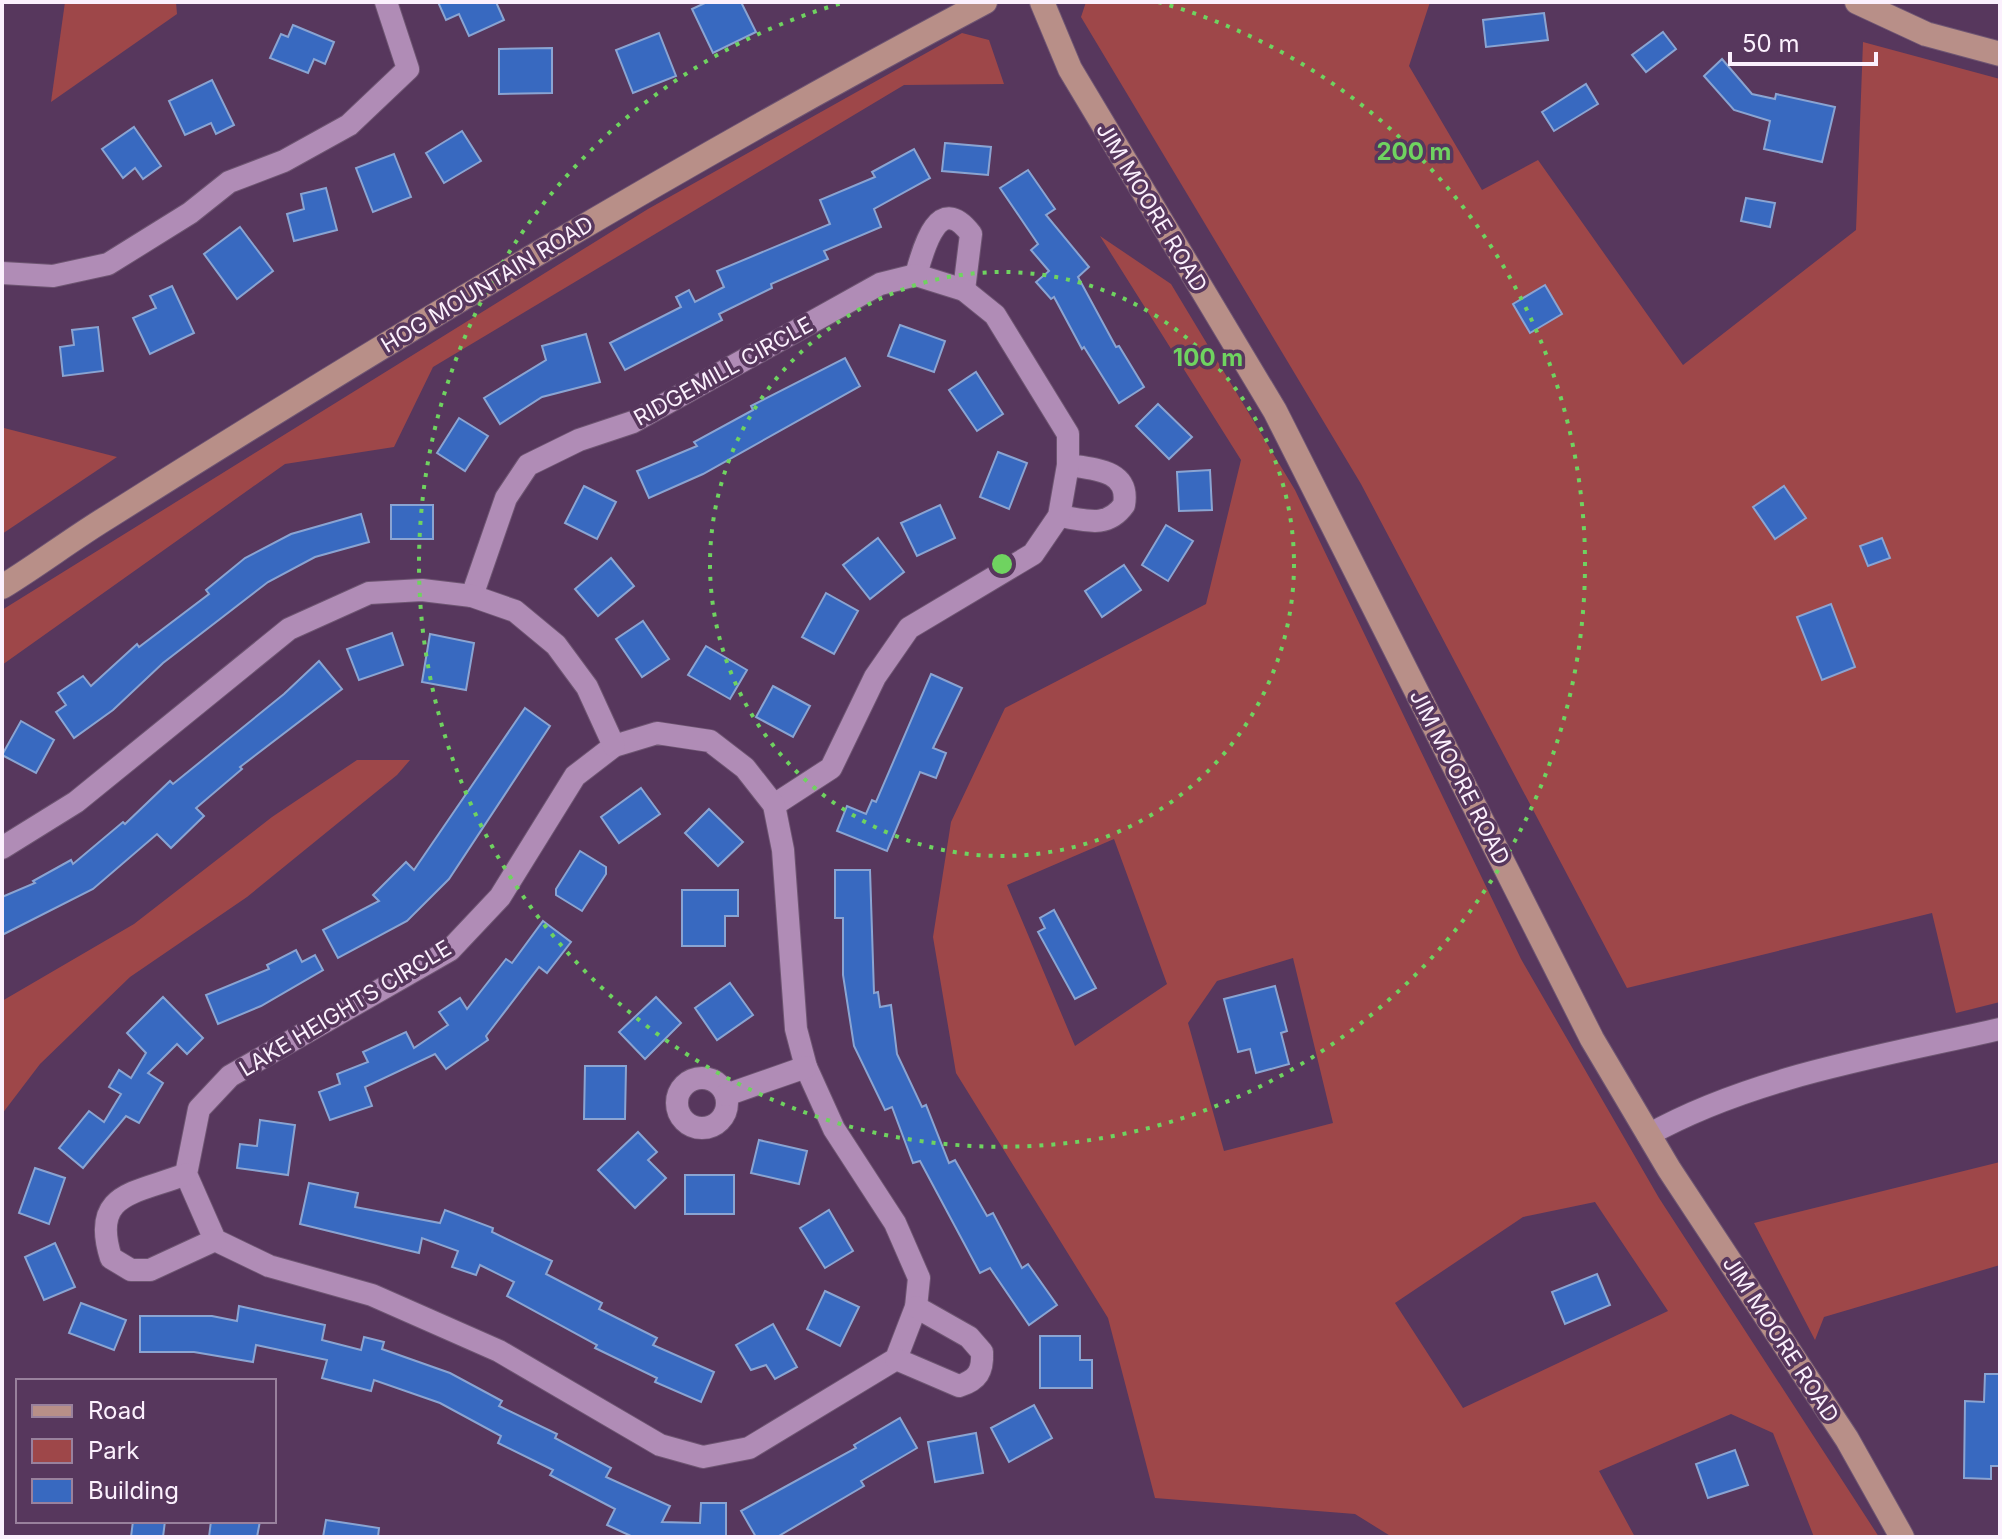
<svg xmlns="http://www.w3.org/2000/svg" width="2002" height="1539" viewBox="0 0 2002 1539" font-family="Inter,sans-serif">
	<rect width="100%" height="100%" fill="#57375d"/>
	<g fill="#9e4749" fill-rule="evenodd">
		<path d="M65 2H176L177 14 51 102Z"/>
		<path d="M1086 2H1430L1409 66 1482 190 1538 160 1683 365 1856 230 1863 42 2000 79V1002L1956 1013 1932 913 1627 988 1361 484 1081 17Z"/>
		<path d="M962 33 989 40 1004 84 904 85 433 367 394 447 285 464 2 665V610L648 209Z"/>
		<path d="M1100 236 1171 284 1295 490 1521 959 1659 1198 1879 1537H1814L1773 1433 1731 1414 1599 1471 1635 1537H1392L1355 1514 1155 1498 1108 1318 956 1073 933 937 951 822 1005 708 1206 604 1241 460ZM1114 839 1167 984 1075 1046 1007 885ZM1293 958 1333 1123 1224 1151 1188 1023 1217 981ZM1595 1202 1668 1311 1463 1408 1395 1303 1523 1217Z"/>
		<path d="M4 428 117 457 2 534Z"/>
		<path d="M357 760H410L397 775 247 897 130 977 40 1064 2 1114V1001L134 924 272 817Z"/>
		<path d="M2000 1162V1265L1824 1317 1815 1340 1754 1223Z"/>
	</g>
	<g fill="#3869c0" stroke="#8aa4d2" stroke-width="2">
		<path d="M438 2H496L504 20 469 36 459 14 446 20Z"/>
		<path d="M707 2H741L756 32 713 53 692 9Z"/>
		<path d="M1544 13 1548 40 1486 47 1483 20Z"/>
		<path d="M293 25 334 42 325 64 314 59 308 73 270 58 281 34 288 37Z"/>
		<path d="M1663 32 1676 49 1646 72 1632 55Z"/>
		<path d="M659 33 676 76 633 93 616 50Z"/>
		<path d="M552 48V93L499 94V49Z"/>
		<path d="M1722 59 1752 94 1775 99 1776 94 1835 107 1822 162 1764 149 1770 121 1734 110 1704 76Z"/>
		<path d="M212 80 234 125 216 134 211 123 185 135 169 101Z"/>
		<path d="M1586 84 1598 104 1554 131 1542 112Z"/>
		<path d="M134 127 161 166 143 179 135 168 123 178 102 149Z"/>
		<path d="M462 131 481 161 444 183 426 153Z"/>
		<path d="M945 143 991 147 988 175 942 171Z"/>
		<path d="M914 149 930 178 874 209 881 227 824 251 828 259 771 284 772 288 719 314 722 320 625 370 610 343 681 307 676 297 689 290 695 302 724 287 717 271 830 224 820 200 875 177 872 172Z"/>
		<path d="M394 154 411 197 373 212 356 168Z"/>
		<path d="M1028 170 1055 209 1046 215 1089 267 1078 277 1116 347 1119 346 1144 387 1119 403 1084 347 1082 349 1054 297 1051 299 1036 282 1049 271 1031 250 1038 244 1000 188Z"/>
		<path d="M326 188 337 230 294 241 287 214 304 209 301 194Z"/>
		<path d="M1746 198 1775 203 1770 227 1741 221Z"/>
		<path d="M240 227 273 271 237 299 204 254Z"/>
		<path d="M1545 285 1562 314 1530 333 1513 304Z"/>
		<path d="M172 286 194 333 150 354 133 318 156 308 150 296Z"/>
		<path d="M900 325 945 341 934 372 888 356Z"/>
		<path d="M98 327 103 371 63 376 60 347 74 345 72 330Z"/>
		<path d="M586 334 600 382 542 397 500 424 484 398 546 360 542 346Z"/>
		<path d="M845 358 860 386 703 474 649 498 637 471 697 446 694 442 753 410 751 406Z"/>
		<path d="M976 372 1003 414 977 431 949 390Z"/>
		<path d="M1158 404 1192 437 1169 459 1136 426Z"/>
		<path d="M459 418 488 436 465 471 437 453Z"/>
		<path d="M998 452 1027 463 1009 509 980 497Z"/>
		<path d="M1210 470 1212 510 1179 511 1177 472Z"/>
		<path d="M584 486 616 502 597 539 565 523Z"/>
		<path d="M1784 486 1806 518 1775 539 1753 507Z"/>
		<rect x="391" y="505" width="42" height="34"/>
		<path d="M940 505 955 538 917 556 901 523Z"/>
		<path d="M361 514 369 542 315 557 268 582 163 663 113 710 74 738 56 712 66 705 58 693 83 676 91 686 137 644 139 647 209 594 206 590 245 558 291 534Z"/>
		<path d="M1166 525 1193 541 1168 581 1142 565Z"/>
		<path d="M878 538 904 572 870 599 843 565Z"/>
		<path d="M1882 538 1890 558 1868 566 1860 546Z"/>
		<path d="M611 558 634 586 598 616 575 589Z"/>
		<path d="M1124 565 1141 590 1102 617 1085 591Z"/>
		<path d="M826 593 858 611 834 654 802 637Z"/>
		<path d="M1831 604 1855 667 1822 680 1797 617Z"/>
		<path d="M643 621 669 659 642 677 616 639Z"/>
		<path d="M392 633 403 665 359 680 347 649Z"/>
		<path d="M430 634 474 643 466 690 422 682Z"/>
		<path d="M706 646 747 670 730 699 688 675Z"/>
		<path d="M319 661 342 689 240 767 242 769 196 808 204 816 171 848 157 834 93 889 2 935V897L35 883 33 881 71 860 73 864 123 822 125 824 170 781 173 784 284 694Z"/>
		<path d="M931 674 962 688 933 748 946 753 936 778 920 772 887 851 837 831 847 806 866 814 872 800 876 802Z"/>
		<path d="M773 686 810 706 793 737 756 717Z"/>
		<path d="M525 708 550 726 449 879 407 921 338 958 323 930 379 901 373 895 406 862 414 870Z"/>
		<path d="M21 721 54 740 36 773 2 755Z"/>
		<path d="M641 788 660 814 619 843 601 817Z"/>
		<path d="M709 809 743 842 718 866 685 833Z"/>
		<path d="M580 851 606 867V874L582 911 556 895V889Z"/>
		<path d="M835 870H870L874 993 878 992 880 1007 891 1005 897 1054 922 1107 926 1105 949 1163 955 1160 987 1216 993 1213 1022 1268 1028 1264 1057 1305 1029 1325 990 1268 980 1273 920 1161 913 1163 892 1107 885 1110 854 1046 843 975V918H835Z"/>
		<path d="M682 890H738V916H725V946H682Z"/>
		<path d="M1054 910 1096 988 1075 999 1038 932 1045 928 1040 918Z"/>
		<path d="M543 921 571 942 547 973 539 967 486 1036 488 1040 446 1069 435 1054 365 1087 372 1106 330 1120 319 1092 340 1084 337 1074 368 1062 363 1052 406 1032 414 1048 448 1025 439 1012 460 998 467 1009 506 959 512 963Z"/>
		<path d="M296 950 302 962 315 955 323 970 261 1006 218 1024 206 995 269 969 267 965Z"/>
		<path d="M730 983 753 1015 717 1040 695 1008Z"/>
		<path d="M1275 986 1287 1031 1281 1033 1289 1064 1256 1073 1250 1049 1238 1052 1224 999Z"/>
		<path d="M163 997 203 1038 187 1054 177 1044 148 1073 163 1083 139 1123 126 1116 83 1168 59 1148 89 1111 104 1122 121 1094 109 1087 119 1070 131 1078 146 1053 127 1033Z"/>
		<path d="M656 997 681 1023 645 1059 619 1032Z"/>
		<path d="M585 1066H626L625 1119H584Z"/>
		<path d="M260 1120 295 1125 288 1175 237 1168 240 1144 257 1146Z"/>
		<path d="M638 1132 657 1152 648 1160 666 1178 635 1208 598 1170Z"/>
		<path d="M759 1140 807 1151 799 1184 751 1173Z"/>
		<path d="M35 1168 65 1178 49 1224 19 1213Z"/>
		<rect x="685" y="1175" width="49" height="39"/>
		<path d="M309 1183 358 1193 355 1207 440 1223 445 1210 493 1228 492 1232 552 1261 546 1274 602 1303 599 1309 657 1338 653 1345 714 1372 701 1402 655 1382 657 1378 595 1348 597 1345 507 1296 514 1282 480 1265 476 1275 452 1267 458 1251 422 1238 419 1253 300 1224Z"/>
		<path d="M829 1210 853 1251 825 1268 800 1228Z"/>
		<path d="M55 1243 75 1287 44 1300 25 1257Z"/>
		<path d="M1597 1274 1610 1305 1565 1324 1552 1292Z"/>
		<path d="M825 1291 859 1307 840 1346 807 1329Z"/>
		<path d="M81 1303 126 1320 114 1350 69 1333Z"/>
		<path d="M239 1306 325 1325 322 1340 361 1350 364 1337 384 1342 382 1349 450 1373 502 1401 499 1406 557 1434 555 1438 611 1468 606 1477 670 1506 662 1522 700 1523 701 1503H726V1537H633L607 1525 615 1509 550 1475 553 1470 498 1443 501 1436 440 1403 374 1380 371 1391 322 1378 327 1360 256 1345 253 1362 194 1352H140V1316H212L237 1321Z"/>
		<path d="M773 1324 797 1367 775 1379 766 1365 751 1370 736 1345Z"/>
		<path d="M1040 1336H1080V1360H1092V1388H1040Z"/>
		<path d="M1985 1374H2000V1466H1991V1479L1964 1478 1965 1401 1984 1402Z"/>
		<path d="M1034 1405 1052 1438 1009 1462 991 1428Z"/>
		<path d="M900 1418 917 1448 861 1481 864 1486 777 1537H756L741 1511 856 1448 854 1445Z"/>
		<path d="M976 1433 983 1473 935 1482 928 1442Z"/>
		<path d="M1735 1450 1748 1485 1708 1498 1696 1464Z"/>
		<path d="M326 1520 379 1528 378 1537H323Z"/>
		<path d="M133 1521H165L163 1537H131Z"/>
		<path d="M211 1521H260L257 1537H209Z"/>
	</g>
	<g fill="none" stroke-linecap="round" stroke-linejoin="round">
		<defs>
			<g id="street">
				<path d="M2 273 53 276 108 264 190 213 229 182 284 161 349 125 408 69 386 2"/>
				<path d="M916 275C923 250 938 190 971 234L964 290"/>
				<path d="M1059 516C1085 520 1107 529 1124 505 1130 470 1095 469 1068 465"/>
				<path d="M472 596 506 498 528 465 579 440 633 422 880 284 916 275 964 290 995 315 1068 434V465L1059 516 1033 554 909 628 875 677 831 768 774 805"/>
				<path d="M657 733 710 741 745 768 774 805 783 850 796 1029 806 1067 834 1129 895 1223 919 1278 916 1307 896 1359 749 1448 703 1457 660 1445 499 1351 372 1295 269 1266 215 1240 186 1174 199 1109 230 1076 450 950 500 897 575 776 614 746Z"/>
				<path d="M2 848 76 802 289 629 369 593 422 590 472 596 515 611 556 645 587 687 614 746"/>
				<circle cx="702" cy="1103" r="25"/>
				<path d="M726 1095 806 1067"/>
				<path d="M1648 1135C1754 1076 1883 1056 2000 1029"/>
				<path d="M186 1174C135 1194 90 1192 111 1258L131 1270H150L215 1240"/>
				<path d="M896 1359 959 1386C978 1380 983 1371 982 1352L969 1337 916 1307"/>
			</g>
			<g id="secondary">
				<path d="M1042 2 1070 69 1275 411 1592 1039 1669 1169 1847 1439 1902 1537"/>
				<path d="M1857 2 1926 34 2000 54"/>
				<path d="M2 587C38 565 72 539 108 517 395 336 685 161 985 2"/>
			</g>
		</defs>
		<use href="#street" stroke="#6e5572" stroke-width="24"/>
		<use href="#secondary" stroke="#6e5572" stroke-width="26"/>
		<use href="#street" stroke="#b08cb6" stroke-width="22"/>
		<use href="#secondary" stroke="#b88f88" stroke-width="24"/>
	</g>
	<g fill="none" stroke="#6fd360" stroke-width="4" stroke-dasharray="4 8">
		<circle cx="1002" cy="564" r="292"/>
		<path d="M1158 2A583 583 0 1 1 846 2"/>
	</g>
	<g text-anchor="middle" stroke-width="7" stroke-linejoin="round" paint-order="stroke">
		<g font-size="22" fill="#fbf0fd" stroke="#57375d">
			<text transform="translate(1152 207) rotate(59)" y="8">JIM MOORE ROAD</text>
			<text transform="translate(487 284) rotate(-31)" y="8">HOG MOUNTAIN ROAD</text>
			<text transform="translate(723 371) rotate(-29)" y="8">RIDGEMILL CIRCLE</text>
			<text transform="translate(1460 777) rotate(63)" y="8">JIM MOORE ROAD</text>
			<text transform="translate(345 1008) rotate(-31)" y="8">LAKE HEIGHTS CIRCLE</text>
			<text transform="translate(1781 1339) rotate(57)" y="8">JIM MOORE ROAD</text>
		</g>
	</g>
	<circle cx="1002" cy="564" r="12" fill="#6fd360" stroke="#57375d" stroke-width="4"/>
	<g font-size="24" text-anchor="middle" font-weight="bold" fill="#6fd360" stroke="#57375d" stroke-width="7" stroke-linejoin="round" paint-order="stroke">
		<text x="1414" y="160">200 m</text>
		<text x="1208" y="366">100 m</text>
	</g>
	<rect width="2002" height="1539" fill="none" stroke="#fbf0fd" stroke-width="8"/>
	<rect x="16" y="1379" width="260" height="144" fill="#57375d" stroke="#99819d" stroke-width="2"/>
	<rect x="32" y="1405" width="40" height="12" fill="#b88f88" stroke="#99819d" stroke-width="2"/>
	<text x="88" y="1419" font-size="24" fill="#fbf0fd">Road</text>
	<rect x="32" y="1439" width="40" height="24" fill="#9e4749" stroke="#99819d" stroke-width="2"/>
	<text x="88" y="1459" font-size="24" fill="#fbf0fd">Park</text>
	<rect x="32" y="1479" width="40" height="24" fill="#3869c0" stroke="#99819d" stroke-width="2"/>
	<text x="88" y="1499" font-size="24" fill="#fbf0fd">Building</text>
	<path d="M1730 52v12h146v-12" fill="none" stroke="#fbf0fd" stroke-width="4"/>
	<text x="1742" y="52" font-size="24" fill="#fbf0fd" stroke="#57375d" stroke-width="6" paint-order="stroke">50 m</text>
</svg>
